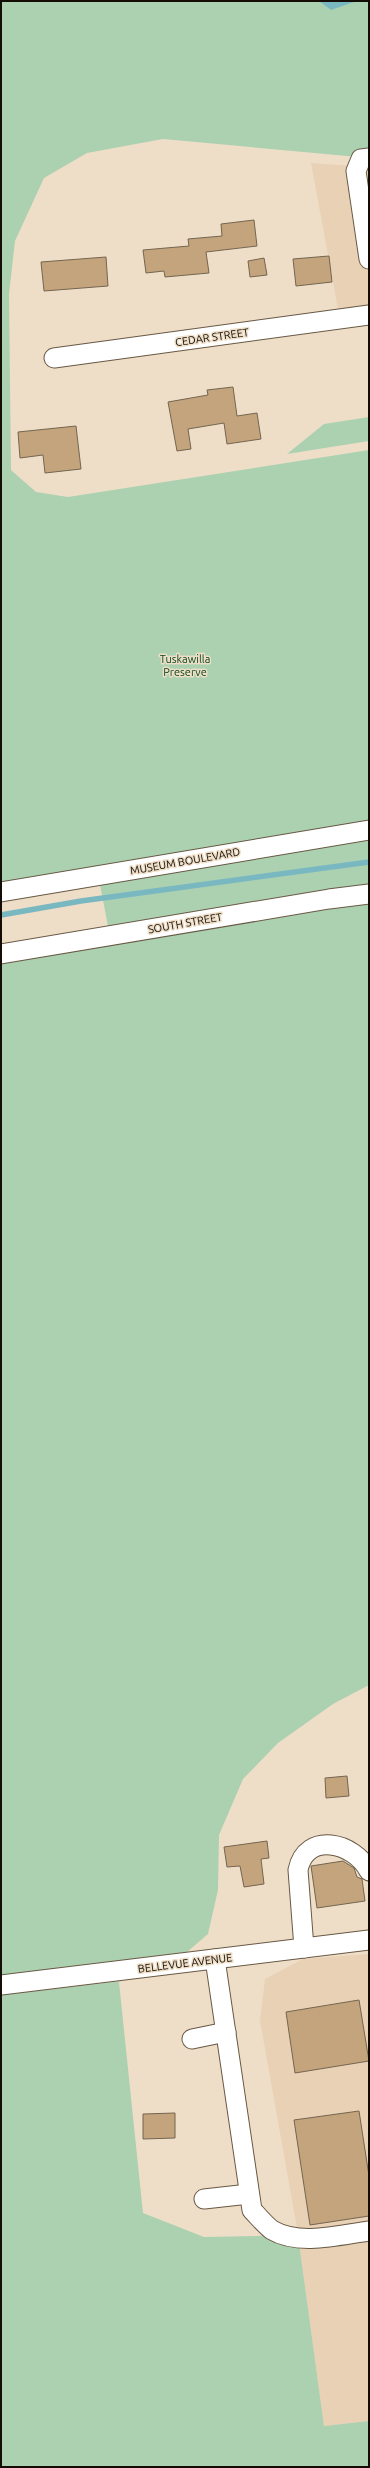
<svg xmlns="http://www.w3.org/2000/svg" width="370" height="2468" viewBox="0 0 370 2468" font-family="Ubuntu,sans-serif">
	<rect width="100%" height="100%" fill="#efdec7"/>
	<g fill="#e8d1b5">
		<path d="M311 163 369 167V305L338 309Z"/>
		<path d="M369 1954V2421L324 2426 297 2228 260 2021 265 1979 303 1959Z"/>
	</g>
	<g fill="#acd1b0">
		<path d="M1 1H369V158L163 139 87 153 44 178 15 241 9 294 11 470 36 492 68 497 369 450V830L1 892Z"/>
		<path d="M369 417V441L287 454 324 424Z"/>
		<path d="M369 840V884L328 889 108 926 100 885Z"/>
		<path d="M369 904V1685L333 1704 278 1743 243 1779 219 1835 218 1890 208 1934 187 1952 1 1975V964L330 909Z"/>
		<path d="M122 1981 119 1982 143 2213 204 2237 259 2236 297 2228 324 2426 369 2421V2467H1V1995Z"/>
	</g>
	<path fill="#7ab8c1" d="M319 1H357L331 10Z"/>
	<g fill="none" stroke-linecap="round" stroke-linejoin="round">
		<path stroke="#7ab8c1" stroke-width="5.5" d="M1 915 81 901 369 862"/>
	</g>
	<g fill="#c3a47c" stroke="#746551">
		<path d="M254 220 257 246 206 252 209 273 165 277 164 271 146 273 143 250 189 246 188 239 222 236 221 224Z"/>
		<path d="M329 256 332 282 296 286 293 259Z"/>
		<path d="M106 257 108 286 44 291 41 262Z"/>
		<path d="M264 258 267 275 250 277 248 261Z"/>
		<path d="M233 387 237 416 257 413 261 439 227 444 224 423 188 429 191 449 177 451 168 402 208 395 207 390Z"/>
		<path d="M76 426 81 469 45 473 43 455 20 458 18 432Z"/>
		<path d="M347 1776 349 1796 326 1798 325 1778Z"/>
		<path d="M267 1841 269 1858 261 1859 264 1884 244 1887 240 1866 227 1867 224 1847Z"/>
		<path d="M343 1861 354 1868 357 1877 362 1879 365 1901 317 1908 311 1866Z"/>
		<path d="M359 2000 369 2061 295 2073 286 2012Z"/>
		<path d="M359 2111 369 2176V2216L310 2225 294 2120Z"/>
		<path d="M175 2113V2138L143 2139V2114Z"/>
	</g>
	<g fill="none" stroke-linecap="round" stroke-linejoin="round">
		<defs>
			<g id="minor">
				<path d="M369 158 361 159 356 171 369 259"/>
				<path d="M54 358 369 315"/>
				<path d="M1 892 369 830"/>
				<path d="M1 954 329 899 369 894"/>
				<path d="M304 1948 298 1870C306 1831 354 1842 369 1871"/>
				<path d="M215 1959 252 2210C258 2216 265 2225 272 2230 299 2246 340 2235 369 2231"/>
				<path d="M1 1985 369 1940"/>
				<path d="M192 2039 226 2032"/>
				<path d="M204 2199 249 2194"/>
			</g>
		</defs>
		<use href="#minor" stroke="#675844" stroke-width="21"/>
		<use href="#minor" stroke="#fff" stroke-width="19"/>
	</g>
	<g text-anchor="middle" stroke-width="3" stroke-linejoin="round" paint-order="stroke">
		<g font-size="11" fill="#130d06" stroke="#efdec7">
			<text transform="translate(212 337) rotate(-8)" y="4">CEDAR STREET</text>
			<text transform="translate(185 861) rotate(-10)" y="4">MUSEUM BOULEVARD</text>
			<text transform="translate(185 923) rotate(-10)" y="4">SOUTH STREET</text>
			<text transform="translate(185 1963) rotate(-7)" y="4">BELLEVUE AVENUE</text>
		</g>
		<g font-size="11" fill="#07471a" stroke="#efdec7">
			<text x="185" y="663">Tuskawilla<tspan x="185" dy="13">Preserve</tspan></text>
		</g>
	</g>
	<rect width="370" height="2468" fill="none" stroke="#130d06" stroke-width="4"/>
</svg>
